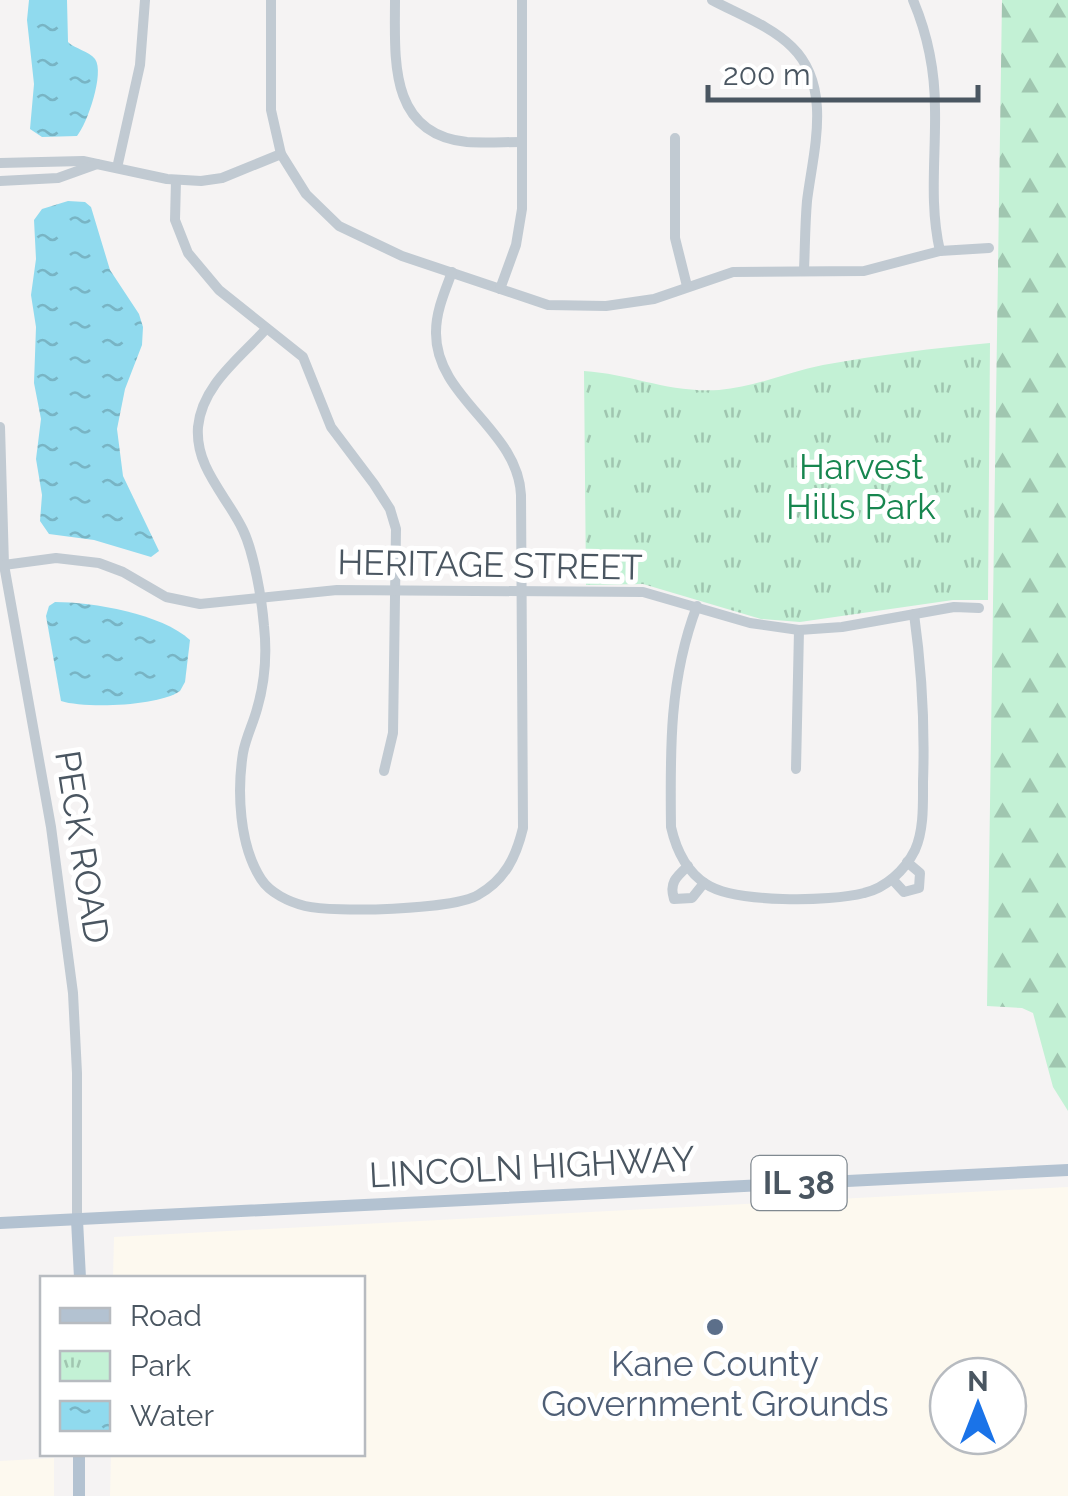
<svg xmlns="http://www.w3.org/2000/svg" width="1068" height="1496" viewBox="0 0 1068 1496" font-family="Raleway,sans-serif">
	<defs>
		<pattern id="forest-firs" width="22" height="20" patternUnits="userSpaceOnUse" patternTransform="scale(2.5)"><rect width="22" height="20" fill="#c3f1d5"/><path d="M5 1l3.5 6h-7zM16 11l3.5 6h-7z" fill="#a0c6b0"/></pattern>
		<pattern id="park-tufts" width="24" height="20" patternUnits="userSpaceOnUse" patternTransform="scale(2.5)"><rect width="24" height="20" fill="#c3f1d5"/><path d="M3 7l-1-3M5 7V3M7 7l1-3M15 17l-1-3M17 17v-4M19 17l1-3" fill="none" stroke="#a0c6b0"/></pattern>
		<pattern id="water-ripples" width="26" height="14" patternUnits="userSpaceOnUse" patternTransform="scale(2.5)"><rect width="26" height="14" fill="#90daee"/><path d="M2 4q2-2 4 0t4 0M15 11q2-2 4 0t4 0" fill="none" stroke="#78b4c4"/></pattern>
	</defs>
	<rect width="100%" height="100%" fill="#f5f3f3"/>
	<g fill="#fdf9ef" fill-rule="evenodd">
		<path d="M1068 1187V1496H110L111 1454H362V1278H113L114 1237ZM948 1376H1008V1436H948Z"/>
		<path d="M54 1458V1496H0V1461Z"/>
	</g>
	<path fill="url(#forest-firs)" d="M1002 0H1068V1111L1053 1087 1033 1013 1022 1008 987 1006Z"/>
	<path fill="url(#park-tufts)" d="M990 343 988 600H953L800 622 761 619 643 584 586 585 584 371C632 374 667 393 719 390 755 387 788 372 823 365 878 355 934 348 990 343Z"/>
	<g fill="url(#water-ripples)">
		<path d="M29 0H67L68 42C75 49 89 51 95 59 105 73 87 124 77 136L42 137 30 129 34 84 27 20Z"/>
		<path d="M68 201 85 202 91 207 110 270 139 314 143 327 142 345 125 389 117 429 123 476 159 551 151 557 94 540 49 534 40 521 42 495 36 459 41 419 34 383 36 327 31 295 36 259 34 220 42 209Z"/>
		<path d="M55 602C93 602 162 614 190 640L185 682 180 691C159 706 86 709 61 701L46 616 49 606Z"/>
	</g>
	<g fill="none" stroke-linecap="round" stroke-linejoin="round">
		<g stroke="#c1cad2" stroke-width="10">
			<path d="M271 0V110L281 154 306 194 339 226 402 256 548 305 606 306 654 299 733 272 864 271 940 251 989 248"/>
			<path d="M395 0C395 58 388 134 467 142 485 143 504 142 522 142"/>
			<path d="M712 0C738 14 771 26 792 47 833 87 813 152 807 201 805 224 805 247 804 270"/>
			<path d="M913 0C927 33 935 72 935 109 936 156 929 204 940 251"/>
			<path d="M675 138V238L687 286"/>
			<path d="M0 163 83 161 167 179 201 181 222 178 281 154"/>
			<path d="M117 168 140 65 145 0"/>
			<path d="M176 180 175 220 188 253 219 290 303 357 331 427 374 484 390 509 396 529 393 733 384 771"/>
			<path d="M0 181 58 178 97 164"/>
			<path d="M500 289 516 245 522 209V0"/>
			<path d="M266 329C240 358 202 385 198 427 195 468 227 496 243 530 254 553 262 600 264 626 267 654 265 682 257 709 253 724 246 737 243 753 237 791 239 845 261 879 270 893 289 902 305 906 334 913 453 910 478 895 505 880 516 857 523 828L521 495C518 429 435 398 436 332 436 311 445 291 452 272"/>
			<path d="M0 427 4 565 51 827 73 993 77 1073V1220"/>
			<path d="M4 565 56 558 99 563 123 572 166 597 200 604 337 590 643 592 750 623 799 630 842 627 954 607 979 608"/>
			<path d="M697 606C669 679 670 750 671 827 676 849 686 871 706 884 734 903 830 902 864 893 886 888 905 870 915 850 924 830 923 804 923 782 925 725 922 671 914 614"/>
			<path d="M796 769 799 630"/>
			<path d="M688 866C676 877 669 883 674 899L692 898 704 883"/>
			<path d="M893 880 904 892 919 888 920 873 907 862"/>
		</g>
		<g stroke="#b3c2d1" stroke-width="12">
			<path d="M77 1220 80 1278"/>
			<path d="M0 1223 1068 1170"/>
			<path d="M79 1496V1454"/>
		</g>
	</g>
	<circle fill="#5c6f8a" stroke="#fff" stroke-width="4" cx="715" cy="1327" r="10"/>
	<g text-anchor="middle" stroke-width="10" stroke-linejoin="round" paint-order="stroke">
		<rect fill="#fff" stroke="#808990" stroke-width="2.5" x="751.5" y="1156" width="95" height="54" rx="8"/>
		<g font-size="32" font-weight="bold" fill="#4a5661">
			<text x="799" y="1194">IL 38</text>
		</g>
		<g font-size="35" fill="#17864f" stroke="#fff">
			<text x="861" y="479">Harvest<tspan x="861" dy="40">Hills Park</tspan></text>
		</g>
		<g font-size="35" fill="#4a5661" stroke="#fff">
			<text transform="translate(490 565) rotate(1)" y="12">HERITAGE STREET</text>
			<text transform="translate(82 847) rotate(81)" y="12">PECK ROAD</text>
			<text transform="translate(532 1167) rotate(-3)" y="12">LINCOLN HIGHWAY</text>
		</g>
		<g font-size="35" fill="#4e5e75" stroke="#fff">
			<text x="715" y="1376">Kane County<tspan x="715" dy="40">Government Grounds</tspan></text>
		</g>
	</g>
	<rect x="40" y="1276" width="325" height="180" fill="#ffffff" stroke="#b7bbc0" stroke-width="2.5"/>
	<rect x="60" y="1308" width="50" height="15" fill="#b3c2d1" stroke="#b7bbc0" stroke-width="2.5"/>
	<text x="130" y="1326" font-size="30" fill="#4a5661">Road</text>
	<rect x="60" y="1351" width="50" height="30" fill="url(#park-tufts)" stroke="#b7bbc0" stroke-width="2.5"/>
	<text x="130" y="1376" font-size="30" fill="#4a5661">Park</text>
	<rect x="60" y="1401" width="50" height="30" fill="url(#water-ripples)" stroke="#b7bbc0" stroke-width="2.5"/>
	<text x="130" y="1426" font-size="30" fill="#4a5661">Water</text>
	<g transform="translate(978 1406)"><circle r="48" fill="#ffffff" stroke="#b7bbc0" stroke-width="2.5"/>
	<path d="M0-8L18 38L0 25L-18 38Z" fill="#1a73e8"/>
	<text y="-15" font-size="28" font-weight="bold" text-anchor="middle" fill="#4a5661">N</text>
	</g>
	<path d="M708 85v15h270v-15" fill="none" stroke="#4a5661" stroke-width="5"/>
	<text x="723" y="85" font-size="30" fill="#4a5661" stroke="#ffffff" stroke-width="8" paint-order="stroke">200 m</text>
</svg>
